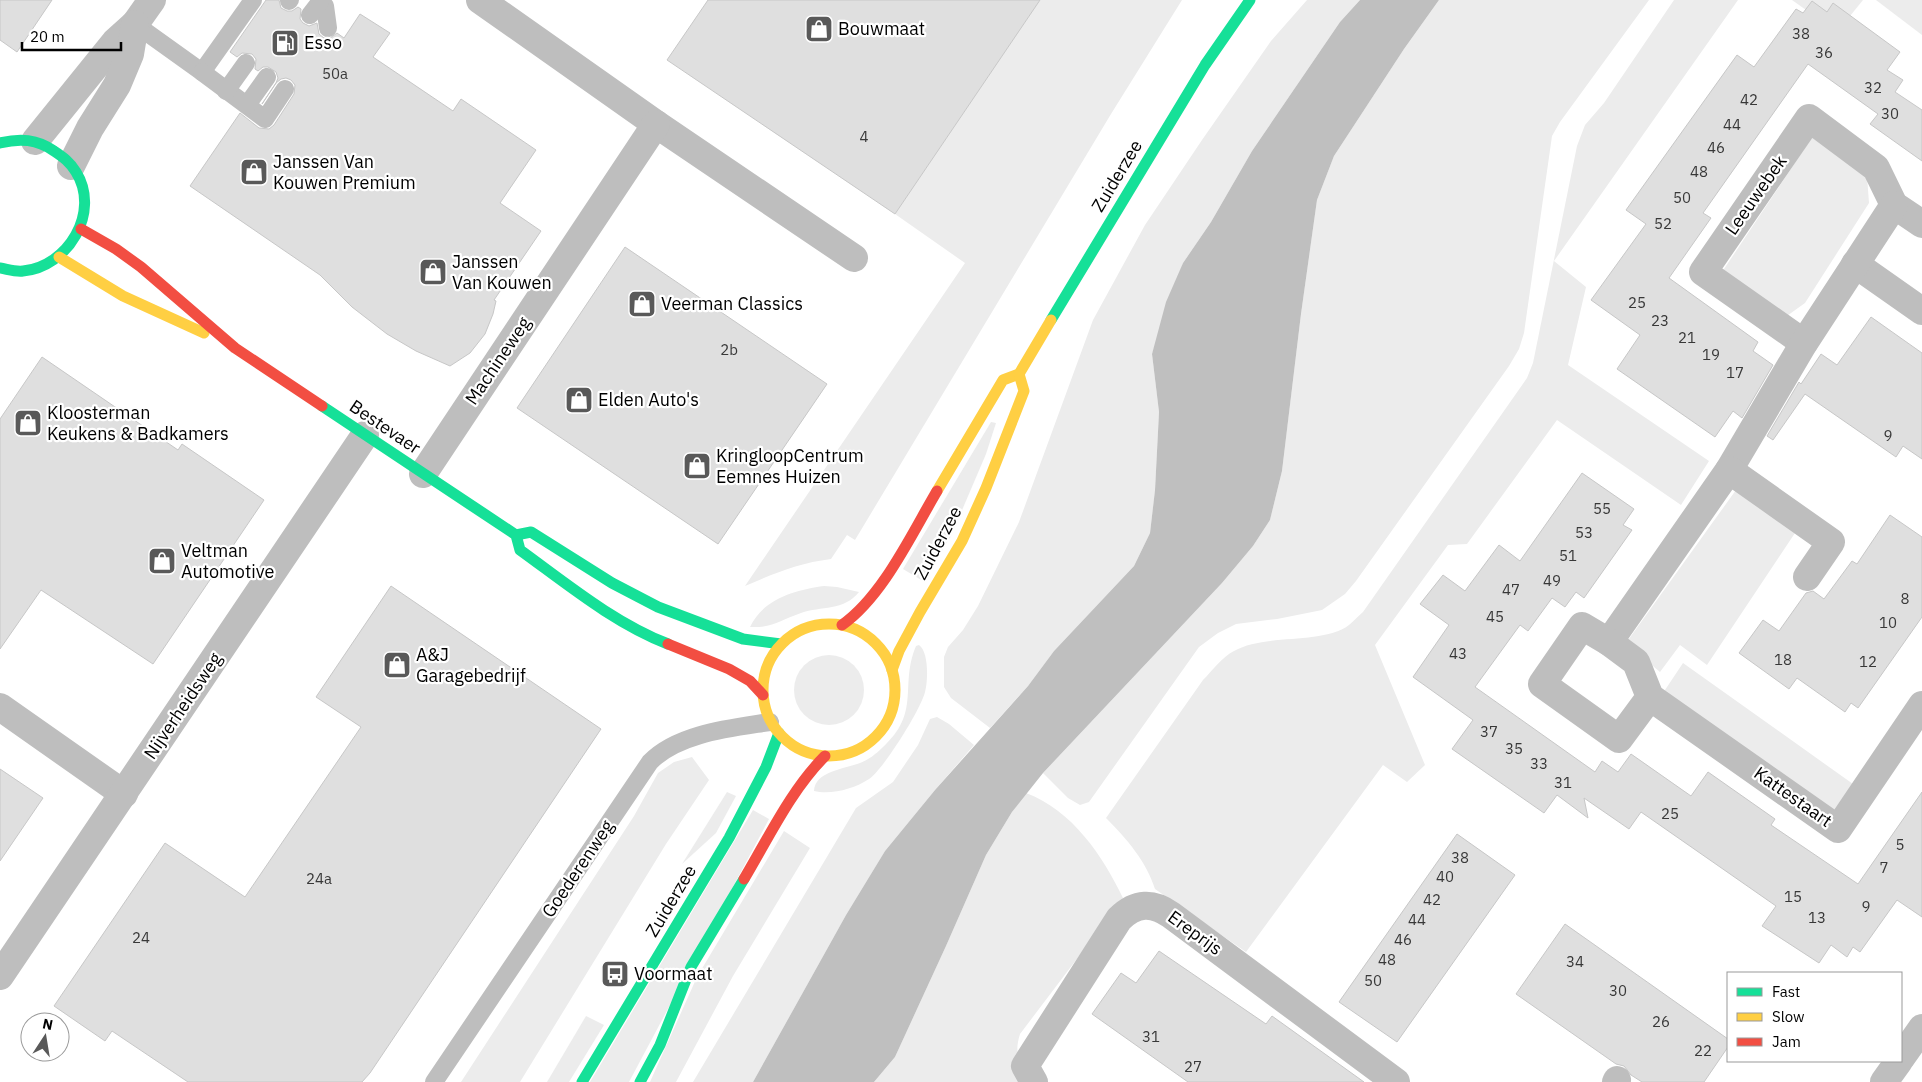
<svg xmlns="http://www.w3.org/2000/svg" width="1922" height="1082" viewBox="0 0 1922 1082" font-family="'IBM Plex Sans',sans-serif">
	<rect width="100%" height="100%" fill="#fff"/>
	<g fill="#ececec">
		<path d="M1040 0H1182L1111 114 855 540 847 535 831 559C799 563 775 573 745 586L965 263 895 214Z"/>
		<path d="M1307 0H1360L1340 22 1252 151 1211 222 1183 263 1152 354 1159 412 1155 490 1150 533 1134 566 1054 651 1028 686 990 728 951 698 944 687V657L948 647 963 630 978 606 1019 522 1093 320 1145 225 1202 140 1271 41Z"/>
		<path d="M1439 0H1649L1560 122 1552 136 1524 333 1519 349 1509 366 1356 581 1345 594 1322 610 1277 619 1236 624 1218 633 1199 647 1089 802 1080 805 1068 798 1043 773 1222 583 1253 546 1270 520 1282 471 1301 314 1317 200 1334 156 1404 49Z"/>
		<path d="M1674 0H1738L1554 261 1586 287 1568 365 1709 461 1681 505 1557 420 1467 544 1448 545 1375 645 1425 765 1407 782 1383 765 1246 952 1155 889C1146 861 1127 839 1106 818L1203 680C1213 670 1222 657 1234 651 1266 633 1323 645 1349 625 1354 621 1358 616 1363 612L1527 378 1533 363 1577 146 1585 125 1604 103Z"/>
		<path d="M1792 0H1863L1837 32Z"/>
		<path d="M1876 0H1922V35Z"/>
		<path d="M1813 136 1867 176 1869 203 1805 303 1784 318 1722 272Z"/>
		<path d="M991 422 996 423 986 454 951 536 923 581 903 569Z"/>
		<path d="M1736 490 1797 530 1707 665 1680 645 1660 672 1626 643Z"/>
		<path d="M824 586 837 587 859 592C844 611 821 606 801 613 780 620 774 628 750 627 763 599 795 590 824 586Z"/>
		<path d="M919 645C929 652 928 681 925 692 921 709 883 770 869 779 854 789 831 795 814 791 815 771 845 769 860 763 868 760 876 754 882 748 922 712 899 686 916 646Z"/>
		<circle cx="829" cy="690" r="35"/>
		<path d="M1683 663 1853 784 1831 814 1663 693Z"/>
		<path d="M937 717 949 724 974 745 935 790 885 851 846 915 753 1082H693L856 808 893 782 918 745 930 719Z"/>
		<path d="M692 757 709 780 666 844 520 1082H461L634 816 658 773 674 762Z"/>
		<path d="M727 792 736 796 716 833 682 864Z"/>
		<path d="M1026 793C1072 810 1103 856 1123 898L1020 1034C1013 1056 1021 1063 1031 1082H874L895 1057 946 946 986 855 1012 812Z"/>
		<path d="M753 810 769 819 629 1082H590Z"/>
		<path d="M784 831 810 848 733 976 676 1082H650L697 977Z"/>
		<path d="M586 1016 604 1025 569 1082H547Z"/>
	</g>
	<path fill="#bfbfbf" d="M1360 0H1439L1404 49 1334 156 1317 200 1301 314 1282 471 1270 520 1253 546 1222 583 1043 773 1012 812 986 855 946 946 895 1057 874 1082H753L846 915 885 851 935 790 1028 686 1054 651 1134 566 1150 533 1155 490 1159 412 1152 354 1166 302 1183 263 1211 222 1252 151 1340 22Z"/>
	<g fill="#dfdfdf" stroke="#c7c7c7">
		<path d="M0 0H52L17 52 0 40Z"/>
		<path d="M266 0H279L281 8 287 11H292L298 7 301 9 300 19 303 23 309 26 317 23 319 34 324 38H330L337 33 344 38 360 14 390 33 373 57 453 111 461 99 536 150 500 203 541 231 494 300 496 301 493 314 485 334 470 353 450 366 416 351 387 334 352 307 320 275 190 186 240 113 259 128 269 129 274 125 294 94 295 85 291 80 286 78 281 79 276 83 262 104 276 83 278 78 276 72 268 67H263L258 71 255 69 256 59 252 54 242 53 237 57 230 52Z"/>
		<path d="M708 0H1040L895 214 667 60Z"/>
		<path d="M1812 1 1827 12 1833 3 1900 52 1887 70 1903 80 1895 92 1922 110V161L1870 124 1878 114 1808 64 1703 213 1711 218 1669 278 1758 342 1753 351 1773 365 1742 418 1733 411 1715 437 1617 369 1640 335 1591 300 1646 224 1626 210 1737 55 1754 67 1796 9 1803 13Z"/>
		<path d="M625 247 827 384 718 544 517 408Z"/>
		<path d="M1871 317 1922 353V459L1903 446 1896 457 1805 394 1773 440 1767 436 1799 382 1801 384 1821 354 1837 365Z"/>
		<path d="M42 357 178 450 182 444 264 500 153 664 41 590 0 649V419Z"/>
		<path d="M1582 473 1634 509 1623 525 1632 530 1584 598 1576 592 1565 607 1552 598 1528 631 1520 625 1475 687 1595 772 1602 761 1618 772 1631 754 1691 796 1708 772 1775 819 1771 825 1858 884 1922 792V917L1897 900 1860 952 1853 947 1847 957 1831 945 1819 963 1762 926 1776 906 1641 812 1629 829 1584 798 1588 818 1557 795 1544 813 1452 749 1473 720 1413 677 1449 625 1420 604 1443 575 1465 591 1499 545 1520 561Z"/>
		<path d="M1890 515 1922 537V617L1858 708 1851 703 1845 712 1797 678 1789 689 1739 653 1763 620 1779 631 1806 593 1813 591 1824 599 1852 561 1857 564Z"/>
		<path d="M391 586 601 729 370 1073 362 1082H188L112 1031 105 1041 54 1006 165 843 245 897 361 727 316 697Z"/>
		<path d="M0 769 43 798 0 861Z"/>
		<path d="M1457 834 1515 875 1397 1042 1339 1002Z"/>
		<path d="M1565 924 1728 1039V1047L1704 1082H1642L1631 1075 1624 1066 1616 1064 1516 994Z"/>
		<path d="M1159 951 1266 1024 1272 1016 1364 1082H1188L1092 1014 1121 973 1136 983Z"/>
	</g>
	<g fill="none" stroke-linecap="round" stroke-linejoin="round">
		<g stroke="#bebebe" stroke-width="18">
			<path d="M289 1 290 0"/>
			<path d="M325 6 328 28"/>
			<path d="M310 15 320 2"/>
			<path d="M135 24 202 72 253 0"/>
			<path d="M202 72 265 119 285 89"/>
			<path d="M226 91 246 63"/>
			<path d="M247 105 267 77"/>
			<path d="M434 1082 650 762C678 733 732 728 770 722"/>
		</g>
		<g stroke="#bebebe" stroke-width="28">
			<path d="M480 0 656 124 854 258"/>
			<path d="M35 141 115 42 135 24 152 0"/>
			<path d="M71 166 90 128 117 85 130 54 135 24"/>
			<path d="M1855 264 1922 311"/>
			<path d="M1804 343 1703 272 1809 118 1876 168 1894 205 1922 224"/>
			<path d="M1729 470 1804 343 1894 205"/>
			<path d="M423 474 656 124"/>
			<path d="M1609 642 1729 470 1831 542 1807 577"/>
			<path d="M1650 697 1619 739 1542 684 1582 626 1609 642 1636 662 1650 697 1838 829 1922 705"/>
			<path d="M0 707 124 794"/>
			<path d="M0 976 365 435"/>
			<path d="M1901 1058 1922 1028"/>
			<path d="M1034 1082 1025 1066 1119 919C1136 902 1153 902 1171 915L1396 1082"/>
			<path d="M1616 1082 1617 1080"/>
			<path d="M1884 1082 1899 1061"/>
		</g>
		<g stroke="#16e098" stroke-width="11">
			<path d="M0 143C20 138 37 139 54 151 63 157 70 162 76 172 101 212 68 267 23 271 15 272 7 269 0 268"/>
			<path d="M1051 320 1205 65 1250 0"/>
			<path d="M322 406 516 535 520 550C567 584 614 623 668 644"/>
			<path d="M516 535 531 532 612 583 658 607 743 639 781 644"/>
			<path d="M582 1082 729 838 766 767 779 733"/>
			<path d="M640 1082 660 1045 691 967 744 879"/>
		</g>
		<g stroke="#ffcf43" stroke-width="11">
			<path d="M59 257 123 296 204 333"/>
			<path d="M937 491 1003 380 1019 374 1051 320"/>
			<circle cx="829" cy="690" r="66"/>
			<path d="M892 670 899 651 920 612 962 541 986 488 1024 391 1019 374"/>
		</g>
		<g stroke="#f24e42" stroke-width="11">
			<path d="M81 229 116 249 141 267 235 348 322 406"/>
			<path d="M842 625C883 596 911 535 937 491"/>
			<path d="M668 644 729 669 750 681 763 695"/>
			<path d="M744 879C769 837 791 790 825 756"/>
		</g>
	</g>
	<defs>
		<symbol id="shop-square" viewBox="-11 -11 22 22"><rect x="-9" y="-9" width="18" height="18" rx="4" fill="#595959" stroke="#fff"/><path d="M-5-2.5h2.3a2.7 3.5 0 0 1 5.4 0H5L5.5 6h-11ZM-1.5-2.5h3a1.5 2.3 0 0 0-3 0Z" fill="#fff"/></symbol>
		<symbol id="fuel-square" viewBox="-11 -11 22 22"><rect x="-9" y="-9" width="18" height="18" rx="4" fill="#595959" stroke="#fff"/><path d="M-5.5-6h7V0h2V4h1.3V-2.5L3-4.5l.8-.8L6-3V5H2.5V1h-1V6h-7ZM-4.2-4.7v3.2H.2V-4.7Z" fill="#fff"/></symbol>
		<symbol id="bus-square" viewBox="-11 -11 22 22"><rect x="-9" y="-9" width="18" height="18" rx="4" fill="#595959" stroke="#fff"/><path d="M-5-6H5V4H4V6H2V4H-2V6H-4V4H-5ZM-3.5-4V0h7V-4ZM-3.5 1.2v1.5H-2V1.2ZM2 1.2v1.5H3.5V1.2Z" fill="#fff"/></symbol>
	</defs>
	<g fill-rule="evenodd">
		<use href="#shop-square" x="803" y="13" width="32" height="32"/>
		<use href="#fuel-square" x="269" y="27" width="32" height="32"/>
		<use href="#shop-square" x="238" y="156" width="32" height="32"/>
		<use href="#shop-square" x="417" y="256" width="32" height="32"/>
		<use href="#shop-square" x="626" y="288" width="32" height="32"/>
		<use href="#shop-square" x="563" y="384" width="32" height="32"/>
		<use href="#shop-square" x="12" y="407" width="32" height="32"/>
		<use href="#shop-square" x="681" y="450" width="32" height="32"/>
		<use href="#shop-square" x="146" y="545" width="32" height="32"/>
		<use href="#shop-square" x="381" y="649" width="32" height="32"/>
		<use href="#bus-square" x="599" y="958" width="32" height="32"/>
	</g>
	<g text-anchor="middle" stroke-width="4.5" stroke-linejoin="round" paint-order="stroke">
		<g font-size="15" fill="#383838">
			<text x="1801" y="39">38</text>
			<text x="1824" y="58">36</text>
			<text x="335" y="79">50a</text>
			<text x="1873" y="93">32</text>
			<text x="1749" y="105">42</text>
			<text x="1890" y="119">30</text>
			<text x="1732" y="130">44</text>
			<text x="864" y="142">4</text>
			<text x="1716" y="153">46</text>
			<text x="1699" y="177">48</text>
			<text x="1682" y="203">50</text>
			<text x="1663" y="229">52</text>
			<text x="1637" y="308">25</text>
			<text x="1660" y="326">23</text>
			<text x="1687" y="343">21</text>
			<text x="729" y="355">2b</text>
			<text x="1711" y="360">19</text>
			<text x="1735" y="378">17</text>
			<text x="1888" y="441">9</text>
			<text x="1602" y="514">55</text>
			<text x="1584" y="538">53</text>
			<text x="1568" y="561">51</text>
			<text x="1552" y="586">49</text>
			<text x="1511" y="595">47</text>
			<text x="1905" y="604">8</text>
			<text x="1495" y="622">45</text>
			<text x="1888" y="628">10</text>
			<text x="1458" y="659">43</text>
			<text x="1783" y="665">18</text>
			<text x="1868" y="667">12</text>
			<text x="1489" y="737">37</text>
			<text x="1514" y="754">35</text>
			<text x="1539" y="769">33</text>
			<text x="1563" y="788">31</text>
			<text x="1670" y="819">25</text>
			<text x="1900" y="850">5</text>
			<text x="1460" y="863">38</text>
			<text x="1884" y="873">7</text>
			<text x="1445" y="882">40</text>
			<text x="319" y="884">24a</text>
			<text x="1793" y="902">15</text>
			<text x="1432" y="905">42</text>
			<text x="1866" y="912">9</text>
			<text x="1817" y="923">13</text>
			<text x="1417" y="925">44</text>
			<text x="141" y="943">24</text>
			<text x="1403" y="945">46</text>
			<text x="1387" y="965">48</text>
			<text x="1575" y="967">34</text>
			<text x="1373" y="986">50</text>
			<text x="1618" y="996">30</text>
			<text x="1661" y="1027">26</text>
			<text x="1151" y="1042">31</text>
			<text x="1703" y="1056">22</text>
			<text x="1193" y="1072">27</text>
		</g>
		<g font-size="18" fill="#000" stroke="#fff" text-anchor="start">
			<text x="838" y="35">Bouwmaat</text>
			<text x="304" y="49">Esso</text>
			<text x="273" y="168">Janssen Van<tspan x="273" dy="21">Kouwen Premium</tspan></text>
			<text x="452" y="268">Janssen<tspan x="452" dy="21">Van Kouwen</tspan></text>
			<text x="661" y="310">Veerman Classics</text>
			<text x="598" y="406">Elden Auto's</text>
			<text x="47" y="419">Kloosterman<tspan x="47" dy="21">Keukens &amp; Badkamers</tspan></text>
			<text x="716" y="462">KringloopCentrum<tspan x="716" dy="21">Eemnes Huizen</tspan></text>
			<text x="181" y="557">Veltman<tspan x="181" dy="21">Automotive</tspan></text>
			<text x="416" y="661">A&amp;J<tspan x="416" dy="21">Garagebedrijf</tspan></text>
			<text x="634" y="980">Voormaat</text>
		</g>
		<g font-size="18" fill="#000" stroke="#fff">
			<text transform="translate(1117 176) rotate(-59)" y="6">Zuiderzee</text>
			<text transform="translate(1756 195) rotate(-55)" y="6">Leeuwebek</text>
			<text transform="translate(498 361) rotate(-56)" y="6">Machineweg</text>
			<text transform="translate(385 427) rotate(34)" y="6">Bestevaer</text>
			<text transform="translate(938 543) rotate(-62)" y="6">Zuiderzee</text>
			<text transform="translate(183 706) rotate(-56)" y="6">Nijverheidsweg</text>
			<text transform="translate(1793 797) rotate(35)" y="6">Kattestaart</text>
			<text transform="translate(578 869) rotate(-56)" y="6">Goederenweg</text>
			<text transform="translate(671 901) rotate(-59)" y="6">Zuiderzee</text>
			<text transform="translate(1195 933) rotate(36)" y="6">Ereprijs</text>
		</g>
	</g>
	<rect x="1727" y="972" width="175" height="90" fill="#ffffff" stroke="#999999"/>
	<rect x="1737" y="988" width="25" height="8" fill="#16e098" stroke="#999999"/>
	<text x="1772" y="997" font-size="15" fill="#000000">Fast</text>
	<rect x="1737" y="1013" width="25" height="8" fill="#ffcf43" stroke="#999999"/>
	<text x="1772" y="1022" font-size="15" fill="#000000">Slow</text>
	<rect x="1737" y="1038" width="25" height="8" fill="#f24e42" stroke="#999999"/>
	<text x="1772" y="1047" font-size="15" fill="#000000">Jam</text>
	<g transform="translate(45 1037) rotate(12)"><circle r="24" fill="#ffffff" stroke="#999999"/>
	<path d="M0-4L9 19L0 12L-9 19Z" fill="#595959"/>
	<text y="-8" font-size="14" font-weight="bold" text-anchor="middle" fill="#000000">N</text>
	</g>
	<path d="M22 42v8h99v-8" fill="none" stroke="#000000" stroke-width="2.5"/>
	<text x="30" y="42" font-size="15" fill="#000000" stroke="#ffffff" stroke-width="4" paint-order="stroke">20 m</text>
</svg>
